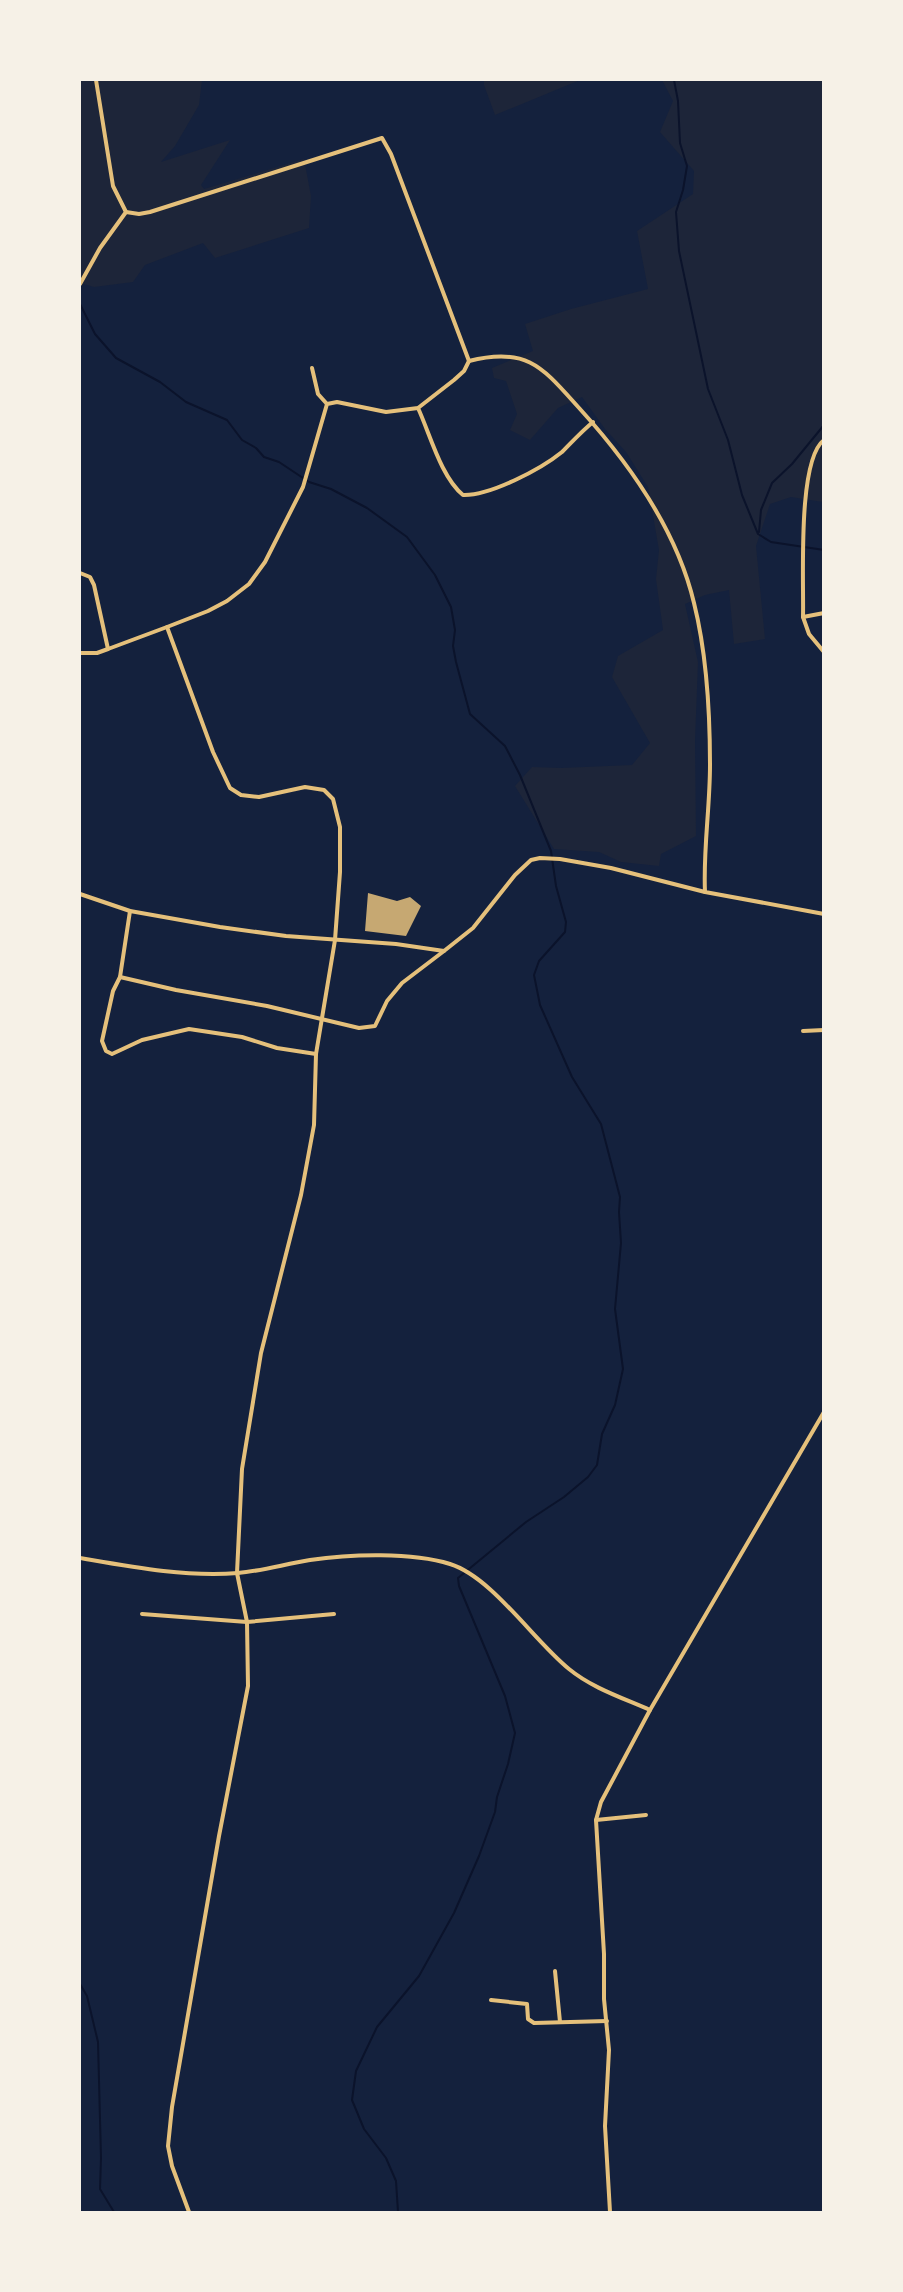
<svg xmlns="http://www.w3.org/2000/svg" width="903" height="2292" viewBox="0 0 903 2292" font-family="Arial,sans-serif">
	<rect width="100%" height="100%" fill="#14213d"/>
	<g fill="#1d2539">
		<path d="M80 80H202L199 105 175 146 161 162 230 140 201 185 204 189 304 159 311 196 309 228 215 258 203 243 145 265 133 282 94 287 80 283Z"/>
		<path d="M484 80H580L495 115 484 85Z"/>
		<path d="M662 80H823V502L791 497 770 504 756 546 765 639 734 644 729 590 705 595 685 604 698 662 695 741 696 836 661 854 659 866 621 862 599 852 554 849 515 786 532 767 561 768 632 765 650 743 612 677 618 656 663 630 656 579 659 550 648 487 626 452 605 429 582 397 558 408 530 440 510 430 517 414 506 381 494 378 492 368 533 351 525 324 571 309 648 289 637 231 693 194 694 171 660 132 673 101Z"/>
	</g>
	<g fill="none" stroke-linecap="round" stroke-linejoin="round">
		<g stroke="#0b132b" stroke-width="2">
			<path d="M674 80 678 101 680 143 687 166 683 190 676 212 679 251 708 389 728 440 742 495 758 534 771 542 824 550"/>
			<path d="M80 304 95 334 116 358 160 382 186 402 227 420 242 440 256 448 264 457 279 462 309 482 331 489 367 508 407 537 435 575 451 607 455 630 453 646 456 662 470 714 505 746 520 775 551 851 556 886 566 922 565 932 539 961 534 975 540 1005 572 1077 601 1124 620 1197 619 1212 621 1243 615 1309 623 1369 615 1405 602 1434 597 1465 588 1477 564 1497 526 1522 458 1578 459 1586 505 1696 515 1733 508 1764 497 1797 495 1812 479 1856 454 1913 419 1976 377 2027 356 2071 352 2100 364 2129 386 2158 396 2181 398 2212"/>
			<path d="M759 532 761 510 772 483 792 464 824 425"/>
			<path d="M80 1984 87 1996 98 2042 101 2158 100 2189 114 2212"/>
		</g>
	</g>
	<path fill="#c6a872" d="M368 893 397 901 410 897 421 906 406 936 365 931Z"/>
	<g fill="none" stroke-linecap="round" stroke-linejoin="round">
		<g stroke="#e5c07b" stroke-width="4">
			<path d="M96 80 113 186 126 212 139 214 150 212 382 138 391 154 469 361C528 346 543 368 580 409 629 463 677 531 694 603 707 655 710 712 710 765 710 808 703 850 705 892L824 914"/>
			<path d="M80 284 100 248 126 212"/>
			<path d="M312 368 318 394 327 404"/>
			<path d="M418 408C430 434 441 477 463 495 490 496 541 469 562 452 572 442 582 431 593 422"/>
			<path d="M824 440C797 460 804 582 803 617L809 634 824 652"/>
			<path d="M80 573 90 577 94 585 108 649 167 627 213 752 230 788 241 795 259 797 305 787 324 790 333 799 340 827V872L335 940 316 1054 314 1125 301 1195 261 1353 242 1469 237 1573 247 1622 248 1686 219 1836 172 2107 168 2146 172 2166 189 2212"/>
			<path d="M803 617 824 613"/>
			<path d="M167 627 208 611 227 601 249 584 265 562 303 487 327 404 337 402 386 412 418 408 454 380 464 371 469 361"/>
			<path d="M80 653H97L108 649"/>
			<path d="M80 894 130 911 220 927 286 936 396 944 444 951 473 928 515 875 531 860 540 858 560 859 611 868 705 892"/>
			<path d="M120 977 130 911"/>
			<path d="M803 1031 824 1030"/>
			<path d="M316 1054 277 1048 242 1037 189 1029 142 1040 112 1054 106 1051 102 1041 113 991 120 977 176 990 267 1006 359 1028 375 1026 387 1001 402 983 444 951"/>
			<path d="M80 1558C132 1567 184 1577 238 1573 262 1571 285 1564 310 1560 350 1554 412 1552 450 1564 492 1577 534 1641 569 1669 592 1688 623 1698 650 1710"/>
			<path d="M142 1614 247 1622 334 1614"/>
			<path d="M596 1820 646 1815"/>
			<path d="M555 1971 560 2022"/>
			<path d="M491 2000 527 2004 528 2019 534 2023 607 2021"/>
			<path d="M610 2212 605 2126 609 2050 604 1999V1954L596 1820 601 1802 650 1710 824 1412"/>
		</g>
	</g>
	<rect width="903" height="2292" fill="none" stroke="#f6f1e7" stroke-width="162"/>
</svg>
